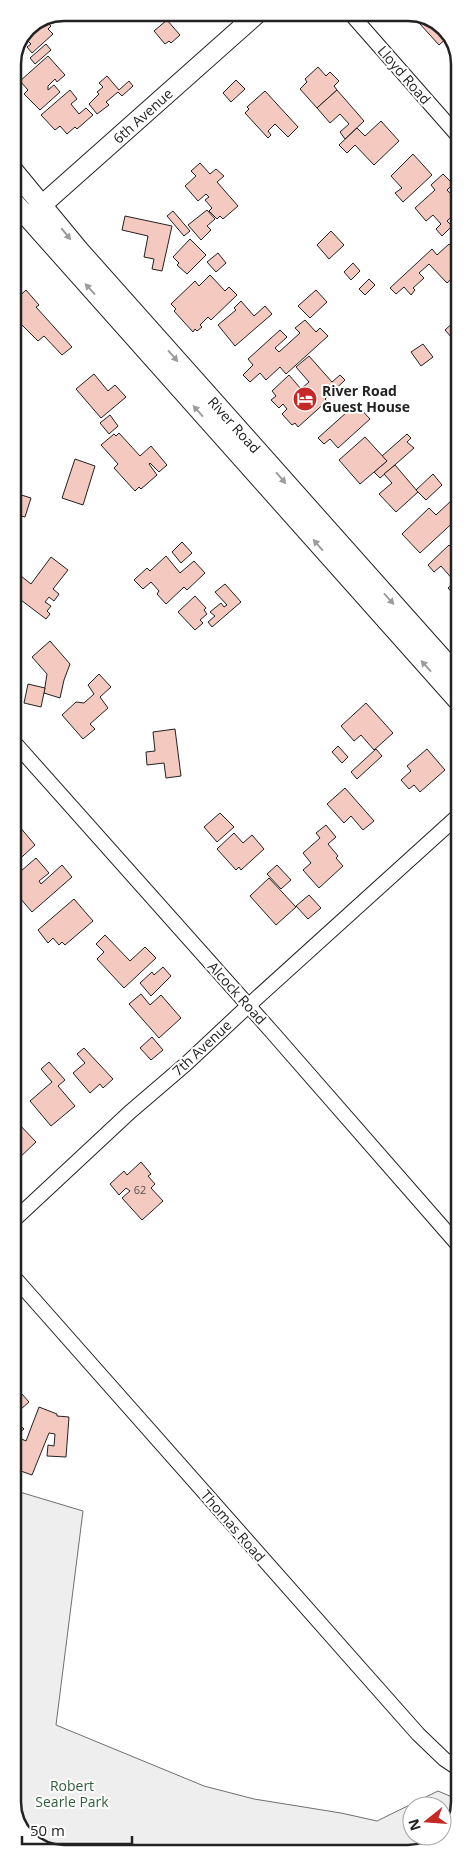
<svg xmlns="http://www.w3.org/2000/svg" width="472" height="1866" viewBox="0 0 472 1866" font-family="'Open Sans',sans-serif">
	<rect width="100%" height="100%" fill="#fff"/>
	<path fill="#eee" stroke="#6f6f6f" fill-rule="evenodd" d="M13 1490 83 1511 56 1725 204 1786 254 1799 341 1813 377 1821 438 1791 459 1800 447 1836 418 1853H58L30 1840 13 1812ZM412 1806H442V1836H412Z"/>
	<g fill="#f3c9c0" stroke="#222">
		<path d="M410 13H414L442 26 448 37 439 45Z"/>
		<path d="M45 20 51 26 48 29 53 34 32 53 27 47 31 44 25 38Z"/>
		<path d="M167 20 180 35 171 43 169 41 165 44 154 31Z"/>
		<path d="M46 44 51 50 35 64 30 58Z"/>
		<path d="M48 56 65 75 57 82 55 79 48 86V90L54 85 60 92 40 110 24 94 28 90 20 81Z"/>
		<path d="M318 67 326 76 330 72 339 81 334 86 337 90 317 108 300 89 307 82 305 79Z"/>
		<path d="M107 76 119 90 129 81 133 86 122 96 118 92 106 102 109 105 97 114 89 104 99 94 97 92 103 87 99 83Z"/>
		<path d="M236 80 245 89 231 102 223 93Z"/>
		<path d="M70 90 77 99 71 104 79 114 86 108 93 115 77 129 75 127 67 134 60 126 55 130 41 115Z"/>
		<path d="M337 90 364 121 345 139 340 132 349 124 340 114 330 123 317 108Z"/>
		<path d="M265 91 298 127 288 137 275 124 268 131 271 135 268 138 245 113 249 109 247 107Z"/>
		<path d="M381 121 399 141 374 165 355 145 347 153 339 145 357 128 365 136Z"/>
		<path d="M413 154 432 175 403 202 395 193 402 188 391 176Z"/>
		<path d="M200 163 210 174 216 169 224 176 217 182 238 206 223 219 220 216 217 219 209 211 212 208 205 200 209 197 206 194 198 201 185 186 196 176 191 171Z"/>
		<path d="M443 174 453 184 447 190 459 203V210L447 221 452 226 442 236 436 229 441 224 433 215 426 221 415 208 435 190 431 185Z"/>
		<path d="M207 210 215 219 207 226 211 230 201 240 188 225Z"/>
		<path d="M173 211 190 231 184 236 167 216Z"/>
		<path d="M125 216 172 226 162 271 152 269 154 259 144 257 148 236 122 230Z"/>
		<path d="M331 231 344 245 329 259 317 245Z"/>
		<path d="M190 239 206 255 187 274 177 265 179 263 173 257Z"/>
		<path d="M449 244 459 255V272L447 283 429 264 419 273 424 278 413 288 415 290 411 295 404 287 396 294 390 288 432 249 437 255Z"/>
		<path d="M218 253 226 263 216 272 207 262Z"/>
		<path d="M353 263 360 271 351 280 344 272Z"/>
		<path d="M210 275 225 291 229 287 237 295 211 320 208 317 200 325 202 327 197 331 195 329 193 332 174 311 176 309 171 304 195 281 199 286Z"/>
		<path d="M369 279 375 285 365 295 359 289Z"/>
		<path d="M26 290 39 305 36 307 72 347 62 355 44 336 38 341 17 320 21 317 13 308V302Z"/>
		<path d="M316 290 327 302 310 318 298 306Z"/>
		<path d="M241 301 254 316 265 306 272 314 235 346 218 325 236 310 234 308Z"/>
		<path d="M457 319 459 322V334L457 333 452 338 445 330Z"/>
		<path d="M305 320 316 332 320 328 328 336 286 374 280 367 266 380 260 373 250 382 243 375 253 365 248 359 280 330 287 337 275 348 279 352 300 333 295 328Z"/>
		<path d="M423 344 433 357 421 366 411 352Z"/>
		<path d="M309 356 332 382 340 375 345 380 325 399 327 401 298 427 295 423 292 425 282 414 287 409 283 404 279 408 271 400 276 396 272 391 289 375 301 389 309 382 296 367Z"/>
		<path d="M94 374 108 391 115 385 126 397 101 418 76 389Z"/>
		<path d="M356 404 370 419 338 448 330 439 324 444 318 438Z"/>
		<path d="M110 415 118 426 109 434 100 423Z"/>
		<path d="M119 433 140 456 151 446 167 465 159 472 150 463 149 464 157 475 141 489 139 487 135 491 114 468 118 464 101 445 114 434 116 436Z"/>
		<path d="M407 434 411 438 407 442 414 448 380 478 374 472 387 461 382 456Z"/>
		<path d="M365 437 387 461 360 484 339 460Z"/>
		<path d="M75 459 95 466 83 505 62 498Z"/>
		<path d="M395 465 418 492 396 512 379 494 392 483 384 474Z"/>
		<path d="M13 472H14L13 477 19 479 15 493 31 498 25 517 21 516 13 543Z"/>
		<path d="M433 474 442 485 426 500 416 490Z"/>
		<path d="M452 500 459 508V517L420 553 402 534 429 508 436 515Z"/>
		<path d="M182 542 192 553 181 563 172 552Z"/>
		<path d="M449 545 459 556V593L455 596 448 588 455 582 441 566 434 572 428 565Z"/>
		<path d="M166 556 180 573 194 561 205 573 187 590 184 587 166 604 157 594 159 591 151 582 143 589 134 580 147 568 150 571Z"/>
		<path d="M51 557 68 570 53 589 59 594 54 601 49 597 45 602 51 606 47 611 50 614 46 619 13 594V588L21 576 31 584Z"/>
		<path d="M225 584 241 602 212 627 208 622 215 616 210 612 221 603 224 607 227 605 215 592Z"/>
		<path d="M195 596 206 608 204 610 207 614 200 620 203 623 195 630 178 612Z"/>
		<path d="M50 641 70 664 64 680 60 698 44 693 47 674 32 657Z"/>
		<path d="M99 674 111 687 100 697 108 708 90 724 95 729 83 739 62 715 76 702 84 703 94 694 88 685Z"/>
		<path d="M28 684 45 688 41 707 24 703Z"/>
		<path d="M366 703 393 733 374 750 361 735 354 741 341 726Z"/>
		<path d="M175 729 181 776 166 778 164 763 147 765 146 752 155 751 153 732Z"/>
		<path d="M338 746 348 757 342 763 332 752Z"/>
		<path d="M376 749 382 756 357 779 351 772Z"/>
		<path d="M427 749 445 770 420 792 414 785 409 789 401 780 411 771 407 766Z"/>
		<path d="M345 788 374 821 363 830 351 816 344 823 327 804Z"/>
		<path d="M220 813 234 827 217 842 204 827Z"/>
		<path d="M13 819 35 845 13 865Z"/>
		<path d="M326 825 336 837 328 844 338 856 336 858 343 866 319 888 303 870 311 863 303 853 320 838 316 833Z"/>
		<path d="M234 833 243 843 252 835 264 849 241 870 239 867 236 870 217 849Z"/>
		<path d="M36 858 49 873 39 881 41 884 62 865 72 877 32 912 13 890V878Z"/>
		<path d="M277 865 291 880 281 889 267 874Z"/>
		<path d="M269 878 296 907 276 925 250 896Z"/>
		<path d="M309 895 321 908 308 919 296 906Z"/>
		<path d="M74 899 93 921 65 945 62 942 59 945 53 938 48 943 38 930Z"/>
		<path d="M105 935 130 961 145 947 156 958 124 988 97 959 104 952 96 944Z"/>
		<path d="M163 967 171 976 151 996 140 983 152 972 154 975Z"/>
		<path d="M141 994 150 1005 161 995 181 1018 159 1038 129 1004Z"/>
		<path d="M152 1037 163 1050 151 1060 140 1048Z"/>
		<path d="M84 1048 113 1079 103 1088 100 1084 90 1093 73 1073 85 1063 77 1054Z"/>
		<path d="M49 1062 65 1080 58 1086 75 1106 51 1126 30 1101 52 1082 41 1069Z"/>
		<path d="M17 1122 36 1142 17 1160 13 1156V1125Z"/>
		<path d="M141 1162 151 1174 148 1176 155 1184 151 1188 163 1201 142 1220 122 1198 130 1191 126 1188 119 1195 110 1184 124 1171 127 1175Z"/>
		<path d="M14 1385 29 1402 13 1416V1386Z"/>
		<path d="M39 1407 57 1414V1416L69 1417 66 1457 47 1456 48 1445 54 1446 55 1434 49 1433 32 1475 15 1469 21 1452 13 1450V1427L18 1423 24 1429 15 1436 26 1441Z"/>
	</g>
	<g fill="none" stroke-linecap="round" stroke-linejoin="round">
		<defs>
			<g id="street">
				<path d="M350 13 459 137"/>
				<path d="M13 741 272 1032 459 1246"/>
				<path d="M13 1221 130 1112 186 1064 248 1006 459 815"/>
				<path d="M13 1276 418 1734 444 1759 459 1769"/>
			</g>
			<g id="secondary">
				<path d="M13 170 79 250 459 677"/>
				<path d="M13 201 459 702"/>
				<path d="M33 213 258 13"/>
			</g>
		</defs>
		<use href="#street" stroke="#222" stroke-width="16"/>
		<use href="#secondary" stroke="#222" stroke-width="21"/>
		<use href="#street" stroke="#fff" stroke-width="14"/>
		<use href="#secondary" stroke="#fff" stroke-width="19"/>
	</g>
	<defs><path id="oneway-solid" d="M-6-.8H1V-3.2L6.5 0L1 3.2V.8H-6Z" transform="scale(1.25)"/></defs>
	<g fill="#9c9c9c">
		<use href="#oneway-solid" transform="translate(66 234) rotate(51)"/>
		<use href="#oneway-solid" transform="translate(90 289) rotate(-132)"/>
		<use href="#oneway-solid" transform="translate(173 356) rotate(49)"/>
		<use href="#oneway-solid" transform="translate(198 411) rotate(-132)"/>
		<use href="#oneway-solid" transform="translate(281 478) rotate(49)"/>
		<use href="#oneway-solid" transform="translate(318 545) rotate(-131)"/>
		<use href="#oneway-solid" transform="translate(389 599) rotate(48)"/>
		<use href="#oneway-solid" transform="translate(426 666) rotate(-132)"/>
	</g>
	<defs>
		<symbol id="hotel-disc" viewBox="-11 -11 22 22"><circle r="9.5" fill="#c62828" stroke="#fff"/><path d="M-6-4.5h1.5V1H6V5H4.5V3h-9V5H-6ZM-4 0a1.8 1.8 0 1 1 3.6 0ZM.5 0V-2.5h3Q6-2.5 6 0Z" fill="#fff"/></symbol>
	</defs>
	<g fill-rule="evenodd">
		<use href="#hotel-disc" x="291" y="385" width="28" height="28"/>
	</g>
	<g text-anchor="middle" stroke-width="4" stroke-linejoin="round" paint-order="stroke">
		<g font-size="11" fill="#564c4a">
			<text x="140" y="1194">62</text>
		</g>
		<g font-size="14" fill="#222" stroke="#fff">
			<text transform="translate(404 75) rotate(49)" y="5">Lloyd Road</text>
			<text transform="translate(143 116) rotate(-42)" y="5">6th Avenue</text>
			<text transform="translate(234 425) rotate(48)" y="5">River Road</text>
			<text transform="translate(237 993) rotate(48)" y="5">Alcock Road</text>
			<text transform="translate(202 1048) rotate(-43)" y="5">7th Avenue</text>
			<text transform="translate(233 1526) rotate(49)" y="5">Thomas Road</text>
		</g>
		<g font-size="14" font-weight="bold" fill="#222" stroke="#fff" text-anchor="start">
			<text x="322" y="396">River Road<tspan x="322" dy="16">Guest House</tspan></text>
		</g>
		<g font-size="14" fill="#2f5e38" stroke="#fff">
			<text x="72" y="1791">Robert<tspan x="72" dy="16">Searle Park</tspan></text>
		</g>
	</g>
	<path d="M0 0H472V1866H0ZM64 21H408A43 43 0 0 1 451 64V1802A43 43 0 0 1 408 1845H64A43 43 0 0 1 21 1802V64A43 43 0 0 1 64 21Z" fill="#fff" fill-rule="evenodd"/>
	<path fill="none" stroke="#222" stroke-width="2.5" d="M64 21H408A43 43 0 0 1 451 64V1802A43 43 0 0 1 408 1845H64A43 43 0 0 1 21 1802V64A43 43 0 0 1 64 21Z"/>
	<g transform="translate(427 1821) rotate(253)"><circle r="24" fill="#ffffff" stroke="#a7a7a7"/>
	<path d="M0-4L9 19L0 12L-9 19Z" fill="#c62828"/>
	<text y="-8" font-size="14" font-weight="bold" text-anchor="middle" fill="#222222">N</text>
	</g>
	<path d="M22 1836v8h110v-8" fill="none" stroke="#222222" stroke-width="2.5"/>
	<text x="30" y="1836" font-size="15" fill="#222222" stroke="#ffffff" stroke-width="4" paint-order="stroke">50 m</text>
</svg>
